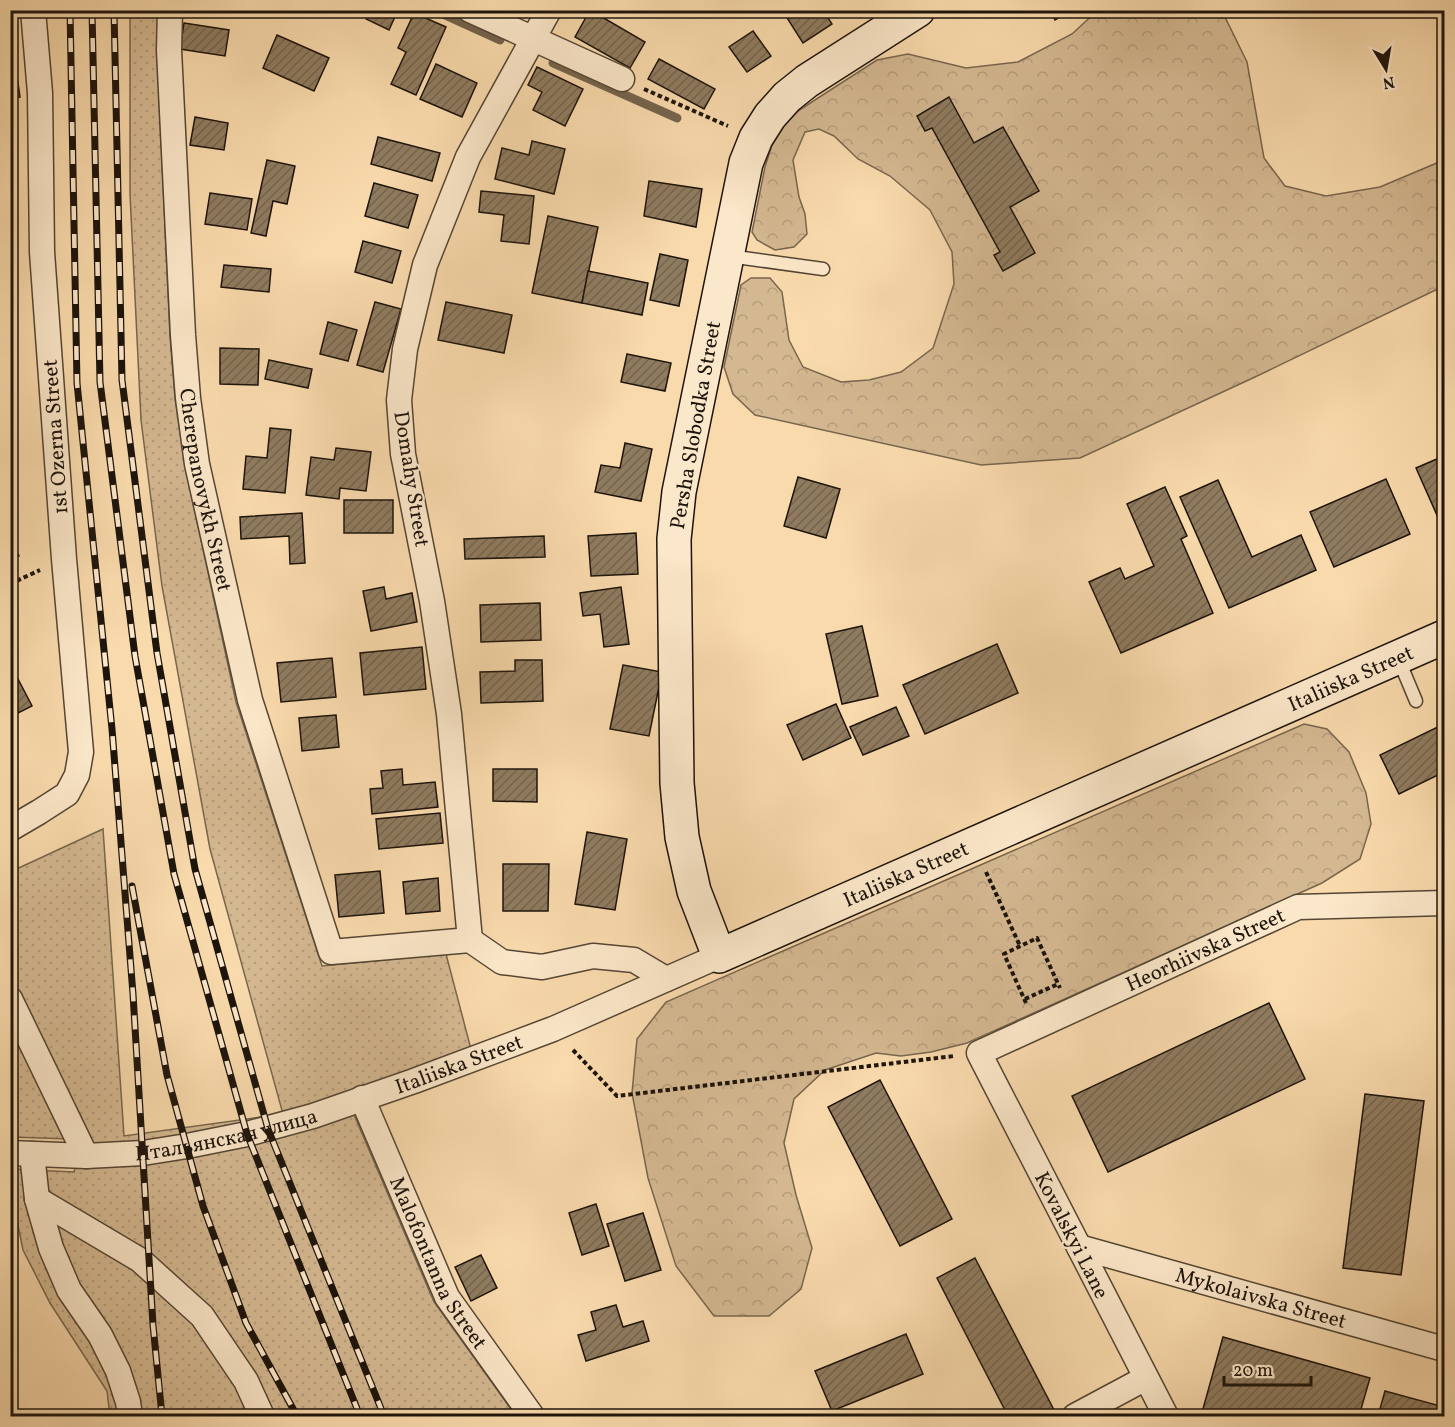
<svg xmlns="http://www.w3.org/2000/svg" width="1455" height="1427" viewBox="0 0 1455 1427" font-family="Vollkorn,serif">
	<defs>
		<pattern id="grass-dots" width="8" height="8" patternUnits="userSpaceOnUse" patternTransform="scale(1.5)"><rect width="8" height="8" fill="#d4b891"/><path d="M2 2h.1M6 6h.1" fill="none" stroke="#b69d7c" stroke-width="1.8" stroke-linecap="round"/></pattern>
		<pattern id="forest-crowns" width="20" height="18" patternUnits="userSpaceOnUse" patternTransform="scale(1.5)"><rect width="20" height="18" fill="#d4b891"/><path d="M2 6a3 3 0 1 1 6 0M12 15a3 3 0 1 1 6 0" fill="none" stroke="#b69d7c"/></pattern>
		<pattern id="building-hatch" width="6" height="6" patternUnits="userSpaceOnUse" patternTransform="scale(1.5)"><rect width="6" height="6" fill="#8f7b5f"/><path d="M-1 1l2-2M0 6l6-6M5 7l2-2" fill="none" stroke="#74644d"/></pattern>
	</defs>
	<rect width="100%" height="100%" fill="#f9daac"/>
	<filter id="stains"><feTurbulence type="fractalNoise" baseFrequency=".00333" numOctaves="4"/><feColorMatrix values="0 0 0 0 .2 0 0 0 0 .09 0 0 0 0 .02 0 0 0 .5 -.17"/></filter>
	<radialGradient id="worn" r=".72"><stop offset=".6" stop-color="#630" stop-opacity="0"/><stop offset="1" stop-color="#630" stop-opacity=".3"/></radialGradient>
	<g fill="url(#grass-dots)" stroke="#78664e" stroke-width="1.5">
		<path d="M130 11H158L157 51 170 336 175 398 185 466 236 702 322 966 446 954 472 1053 349 1097 355 1117 434 1302 516 1416H110L107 1391 50 1303 23 1250 11 1191V1169L74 1172 83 1135 11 993 10 872 103 829 124 1136 283 1114 210 849 162 586 141 420 130 194Z"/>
		<path d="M11 1021 70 1139 11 1137Z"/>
	</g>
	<g fill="url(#forest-crowns)" stroke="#78664e" stroke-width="1.5">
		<path d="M1097 11H1222L1247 62 1264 158 1285 186 1326 196 1380 187 1444 160V286L1255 377 1080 458 981 465 755 415 733 394 724 367 741 285 751 278H770L782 292 789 340 803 367 841 382 869 380 901 372 933 348 954 284 952 252 930 210 890 176 858 159 834 136 819 129 805 132 793 160 799 197 805 214 807 234 794 247 775 250 757 240 752 232 765 167 772 145 783 127 798 111 818 98 877 60 908 54 966 68 1018 62 1072 34Z"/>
		<path d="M1304 724 1327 729 1349 752 1366 793 1371 824 1360 859 1322 883 967 1043 931 1052 901 1056 876 1053 825 1070 794 1099 784 1143 796 1195 812 1248 801 1289 769 1316H714L676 1266 648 1178 632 1093 637 1039 666 1002Z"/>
	</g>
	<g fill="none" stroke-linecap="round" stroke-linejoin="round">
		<g stroke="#74634c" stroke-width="9">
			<path d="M434 10 500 40"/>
			<path d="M553 63 677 118"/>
		</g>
	</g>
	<g fill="url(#building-hatch)" stroke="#1d140c" stroke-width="1.5">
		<path d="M370 10H398L389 30 366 19Z"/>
		<path d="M590 10 645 42 630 68 575 37Z"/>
		<path d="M782 10H823L832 24 803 43Z"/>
		<path d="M1050 10H1072L1055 20Z"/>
		<path d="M414 13 446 27 416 95 391 84 406 52 398 48Z"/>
		<path d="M10 23H12L16 42 10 43Z"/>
		<path d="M184 23 229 30 225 56 180 49Z"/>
		<path d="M753 31 771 56 747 72 729 47Z"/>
		<path d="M277 35 329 58 314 91 263 68Z"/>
		<path d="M659 59 715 89 704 109 648 79Z"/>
		<path d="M436 64 477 83 462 117 420 99Z"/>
		<path d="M537 67 583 89 565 126 533 110 542 92 528 85Z"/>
		<path d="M16 69 20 97 10 98V70Z"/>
		<path d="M949 97 974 143 1003 127 1039 191 1010 207 1035 253 1003 271 994 255 1000 252 932 128 925 131 917 116Z"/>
		<path d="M195 117 228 123 224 150 190 145Z"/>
		<path d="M378 137 440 153 432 181 371 164Z"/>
		<path d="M532 141 565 149 554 194 495 179 502 148 529 155Z"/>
		<path d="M267 160 295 166 287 204 273 201 266 236 251 233Z"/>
		<path d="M649 181 702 189 696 227 644 216Z"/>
		<path d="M374 183 418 195 408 228 365 216Z"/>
		<path d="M481 191 534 196 529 244 501 241 504 215 479 212Z"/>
		<path d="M210 193 252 199 247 230 205 224Z"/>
		<path d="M548 216 598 227 582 303 532 293Z"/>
		<path d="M363 241 401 251 392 283 355 272Z"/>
		<path d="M660 254 688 260 679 306 650 300Z"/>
		<path d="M224 265 271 269 269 292 221 287Z"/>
		<path d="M588 271 648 283 642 315 582 303Z"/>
		<path d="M375 302 401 309 383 372 357 365Z"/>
		<path d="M446 302 512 315 504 353 438 340Z"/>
		<path d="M328 322 357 330 348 361 320 354Z"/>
		<path d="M220 348 259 349 258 385 220 384Z"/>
		<path d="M627 354 671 363 665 391 621 382Z"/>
		<path d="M269 360 312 369 308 388 265 379Z"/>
		<path d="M270 428 291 430 285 493 243 489 246 456 267 458Z"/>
		<path d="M625 443 652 449 641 501 595 492 601 465 620 468Z"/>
		<path d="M336 448 371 452 366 491 340 488 339 499 306 495 311 457 334 460Z"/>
		<path d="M1444 456V519L1440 522 1416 468Z"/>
		<path d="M798 477 840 489 826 538 784 526Z"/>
		<path d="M1386 479 1410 534 1334 567 1310 512Z"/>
		<path d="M1218 480 1252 557 1301 535 1316 570 1229 608 1180 497Z"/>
		<path d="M1165 487 1187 536 1181 539 1213 613 1121 653 1089 582 1120 568 1125 579 1154 566 1127 504Z"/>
		<rect x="344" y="500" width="49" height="33"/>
		<path d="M302 513 305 563 290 564 289 536 241 539 240 517Z"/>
		<path d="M636 533 638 574 591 576 588 536Z"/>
		<path d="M544 536 545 557 465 559 464 539Z"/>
		<path d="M10 539 19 556 10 560Z"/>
		<path d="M384 587 386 599 412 593 417 622 371 631 363 591Z"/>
		<path d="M621 587 629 644 604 647 600 614 583 616 580 593Z"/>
		<path d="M540 603 541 640 481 642 480 605Z"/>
		<path d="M862 626 878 696 842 704 826 634Z"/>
		<path d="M997 644 1018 693 925 734 903 685Z"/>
		<path d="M422 647 426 689 364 695 360 653Z"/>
		<path d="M332 658 336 697 281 702 277 663Z"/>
		<path d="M515 660H542L543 701 481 703 480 672 515 671Z"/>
		<path d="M623 665 662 672 649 736 610 729Z"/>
		<path d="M17 677 32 706 10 717V680Z"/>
		<path d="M836 704 851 738 803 760 787 725Z"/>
		<path d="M896 707 909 736 863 755 850 727Z"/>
		<path d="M336 715 339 747 302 751 299 718Z"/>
		<path d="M1444 724V772L1399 794 1380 755Z"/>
		<path d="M402 769 403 785 435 782 438 807 372 814 370 789 383 788 381 771Z"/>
		<path d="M493 769H537V802L493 801Z"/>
		<path d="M440 813 443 843 379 849 376 819Z"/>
		<path d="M587 832 627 839 615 910 575 904Z"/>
		<path d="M503 864H549L548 911H503Z"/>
		<path d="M380 871 384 913 339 917 335 875Z"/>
		<path d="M438 878 440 911 406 914 403 882Z"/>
		<path d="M1269 1003 1305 1079 1108 1172 1072 1096Z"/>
		<path d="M880 1080 952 1219 900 1246 828 1107Z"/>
		<path d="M1365 1094 1424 1101 1401 1275 1343 1268Z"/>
		<path d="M596 1204 609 1246 582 1255 569 1213Z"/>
		<path d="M643 1213 661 1270 625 1281 607 1224Z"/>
		<path d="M481 1255 497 1288 471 1301 455 1267Z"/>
		<path d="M975 1258 1054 1410 1042 1416H1008L937 1278Z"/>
		<path d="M616 1305 623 1327 643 1321 649 1341 586 1361 578 1335 596 1330 591 1312Z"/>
		<path d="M906 1334 923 1374 832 1411 815 1371Z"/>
		<path d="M1223 1337 1370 1378 1359 1416H1201Z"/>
		<path d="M1385 1391 1444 1407V1416H1378Z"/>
	</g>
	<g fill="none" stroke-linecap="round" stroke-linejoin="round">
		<defs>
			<g id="lane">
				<path d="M729 256 823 269"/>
				<path d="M1398 658 1416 701"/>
			</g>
			<g id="street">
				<path id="s1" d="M170 10 169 50 183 335 188 398 197 464 250 700 331 952 470 940 502 962 542 967 593 956 634 960 666 979"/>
				<path d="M470 10 622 79"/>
				<path d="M10 829 39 812 67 794 77 775 81 752 64 559 42 252 40 93 33 10"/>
				<path d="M470 940 449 714 432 601 403 454 399 400 405 349 425 265 468 157 549 10"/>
				<path d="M10 999 86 1156"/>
				<path id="s2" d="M362 1098 447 1297 532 1416"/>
				<path id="s3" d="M10 1153 86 1156 143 1153 187 1146 247 1134 313 1116 414 1081 553 1029 719 956"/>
				<path d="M32 1154 37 1199 51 1248 69 1290 100 1335 118 1371 128 1402 130 1416"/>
				<path d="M37 1199 140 1260 202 1316 246 1381 262 1416"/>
				<path id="s4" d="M1079 1247 1444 1349"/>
				<path d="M1075 1416 1146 1378"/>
				<path id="s5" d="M1166 1416 979 1053 1298 907 1444 903"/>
			</g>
			<g id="secondary">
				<path id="s6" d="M918 10 807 81 787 97 770 116 756 138 746 163 679 492 674 539 677 783 682 837 694 891 719 956 1444 637"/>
			</g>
		</defs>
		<use href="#lane" stroke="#544634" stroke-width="15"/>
		<use href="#street" stroke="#544634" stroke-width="27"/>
		<use href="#secondary" stroke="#1d140c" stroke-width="36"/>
		<g stroke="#1d140c" stroke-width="4" stroke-dasharray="4.5 3" stroke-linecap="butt">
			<path d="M644 89 728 126"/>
			<path d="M10 584 40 570"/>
			<path d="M986 872 1020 946"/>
			<path d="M1025 999 1058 984"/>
			<path d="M1026 1003 1004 954 1037 938 1060 988"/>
			<path d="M573 1050 617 1096 954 1056"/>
		</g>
		<use href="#lane" stroke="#fbe7c9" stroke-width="12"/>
		<use href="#street" stroke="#fbe7c9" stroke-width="24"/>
		<use href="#secondary" stroke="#fbe7c9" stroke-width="33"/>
		<defs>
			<g id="rail">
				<path d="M70 10 77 383 112 729 133 994 153 1325 162 1416"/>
				<path d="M92 10 100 382 135 656 174 874 247 1134 360 1416"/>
				<path d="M114 10 122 380 157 653 195 869 268 1129 384 1416"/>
				<path d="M132 886 167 1075 203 1206 246 1323 297 1416"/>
			</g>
		</defs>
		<use href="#rail" stroke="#1d140c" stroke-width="7"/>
		<use href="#rail" stroke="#fbe7c9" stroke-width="4.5" stroke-dasharray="14" stroke-linecap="butt"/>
	</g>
	<g text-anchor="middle" stroke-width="4.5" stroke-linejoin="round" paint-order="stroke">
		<g font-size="21" fill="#1d140c" stroke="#fbe7c9">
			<text transform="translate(695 425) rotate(-80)" y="7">Persha Slobodka Street</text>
			<text transform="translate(55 437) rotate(-94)" y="7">1st Ozerna Street</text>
			<text transform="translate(412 479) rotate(81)" y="7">Domahy Street</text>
			<text dy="7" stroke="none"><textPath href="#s1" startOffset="482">Cherepanovykh Street</textPath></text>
			<text dy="7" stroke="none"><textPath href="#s6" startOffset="1732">Italiiska Street</textPath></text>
			<text dy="7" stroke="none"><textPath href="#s6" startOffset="1246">Italiiska Street</textPath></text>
			<text dy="7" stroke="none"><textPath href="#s5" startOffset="657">Heorhiivska Street</textPath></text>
			<text dy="7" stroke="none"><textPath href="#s3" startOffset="462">Italiiska Street</textPath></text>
			<text dy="7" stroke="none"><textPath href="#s3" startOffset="218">Итальянская улица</textPath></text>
			<text transform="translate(1072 1235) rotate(63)" y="7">Kovalskyi Lane</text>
			<text dy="7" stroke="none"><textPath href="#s2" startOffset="182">Malofontanna Street</textPath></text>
			<text dy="7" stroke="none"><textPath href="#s4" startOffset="189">Mykolaivska Street</textPath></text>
		</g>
	</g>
	<rect width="1455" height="1427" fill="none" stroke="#f9daac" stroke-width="36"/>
	<rect x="12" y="12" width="1431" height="1403" fill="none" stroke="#1d140c" stroke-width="3"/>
	<rect x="18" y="18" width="1419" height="1391" fill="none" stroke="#1d140c" stroke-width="1.5"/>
	<g transform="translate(1386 69) rotate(169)" stroke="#fbe7c9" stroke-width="4.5" paint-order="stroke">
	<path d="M0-4.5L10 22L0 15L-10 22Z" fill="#1d140c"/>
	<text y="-9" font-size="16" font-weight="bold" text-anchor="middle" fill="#1d140c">N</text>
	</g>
	<path d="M1224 1376v9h87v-9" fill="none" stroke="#1d140c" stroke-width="3"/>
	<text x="1233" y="1376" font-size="18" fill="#1d140c" stroke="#fbe7c9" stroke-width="4.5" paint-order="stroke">20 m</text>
	<rect width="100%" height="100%" filter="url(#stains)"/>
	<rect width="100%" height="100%" fill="url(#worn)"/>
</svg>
